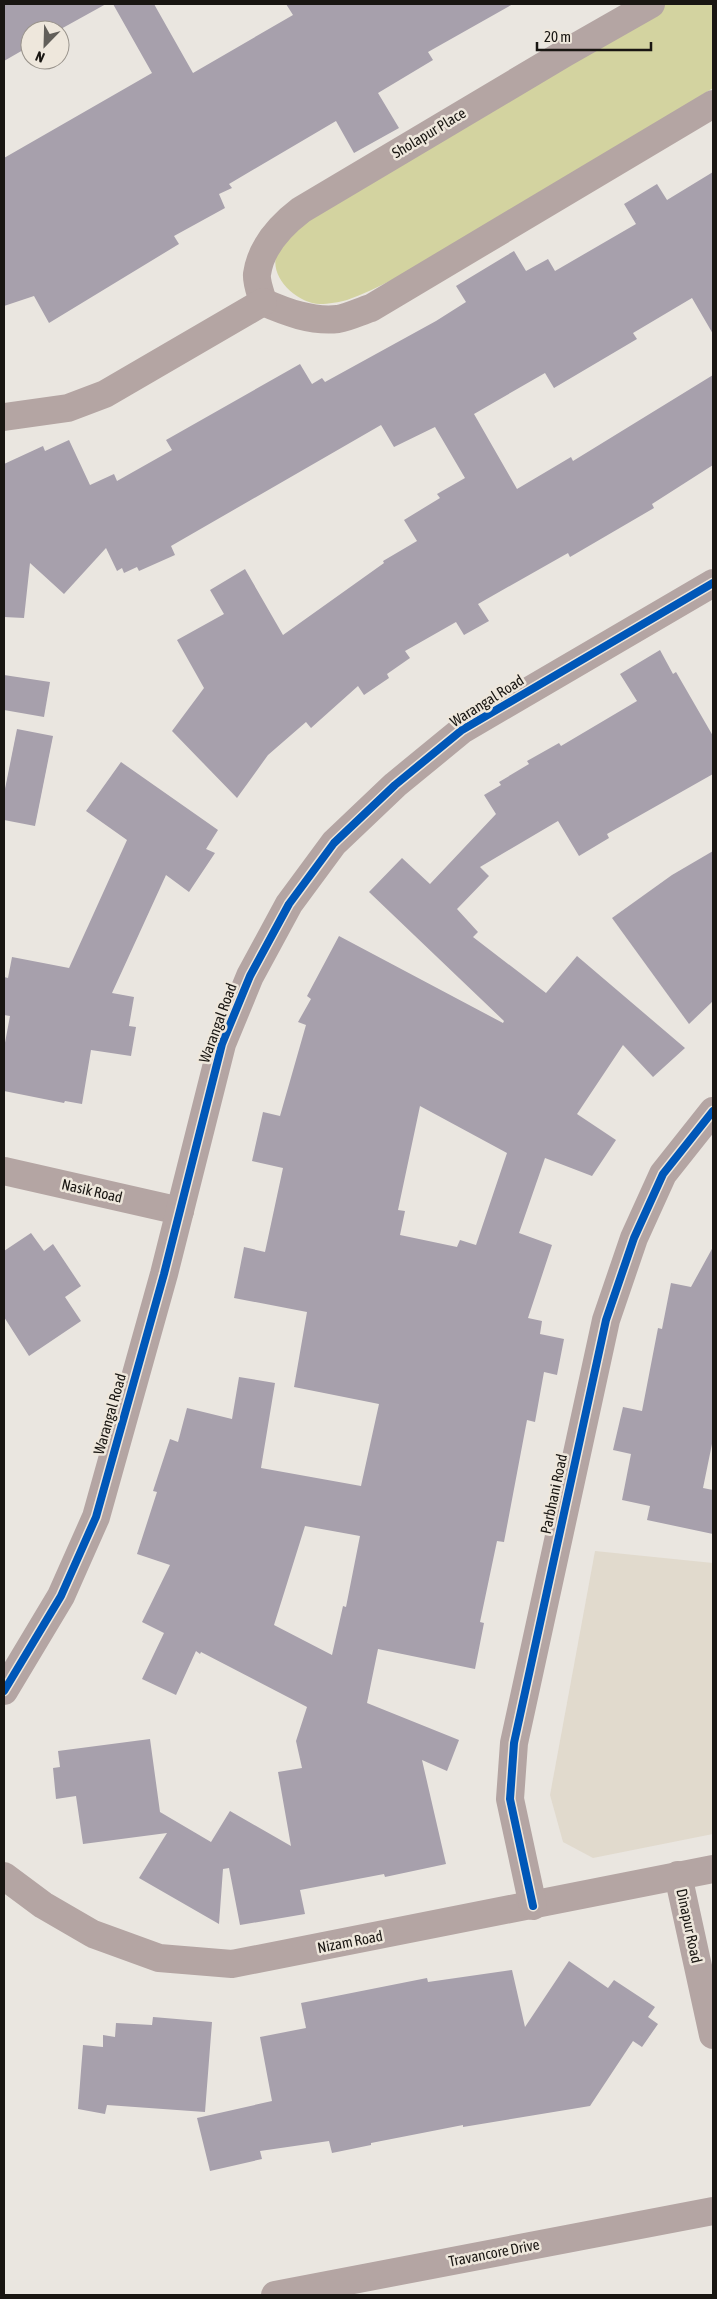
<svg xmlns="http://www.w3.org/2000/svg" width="717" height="2299" viewBox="0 0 717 2299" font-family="'Asap Condensed',sans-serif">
	<rect width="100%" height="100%" fill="#eae6e0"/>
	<path fill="#e1dacd" d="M595 1551 713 1563V1834L593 1858 563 1842 550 1795Z"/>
	<path fill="#d3d3a0" d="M663 4H713V88C632 139 550 189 467 237 428 259 389 285 347 300 340 302 328 304 320 304 296 303 266 275 278 250 288 229 314 216 332 203Z"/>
	<g fill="#a7a0ac" fill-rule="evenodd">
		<path d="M4 4H106L59 30H30V46L4 61Z"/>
		<path d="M113 4H154L193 73 293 15 286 4H513L428 52 433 60 378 93 399 128 354 153 336 121 229 184 232 188 219 194 225 208 174 236 179 244 49 323 34 296 4 306V158L152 73Z"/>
		<path d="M713 172V334L692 298 633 333 637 339 554 388 545 373 474 414 517 489 571 457 573 461 713 375V465L652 504 654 508 570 557 568 553 478 604 489 621 464 635 456 622 405 651 410 658 387 674 389 678 364 695 358 686 311 728 306 722 268 755 237 798 172 731 204 688 177 640 224 614 210 590 245 569 283 635 384 563 383 561 417 541 404 520 440 498 437 494 465 478 435 427 394 447 381 425 171 546 175 555 139 571 137 567 124 573 122 568 117 571 106 548 64 594 30 563 24 618 4 617V464L43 446 45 451 69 440 90 485 114 474 117 481 172 450 166 440 300 364 312 384 322 378 325 382 436 321 466 302 456 286 514 251 526 271 548 259 555 271 636 224 624 204 657 184 667 200Z"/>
		<path d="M660 650 673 674 676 672 713 736V774L607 834 609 838 579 856 558 821 480 867 489 876 457 909 478 932 473 937 546 993 577 956 685 1048 653 1077 623 1045 577 1114 616 1140 592 1176 545 1158 519 1233 552 1245 528 1318 542 1321 540 1334 564 1339 557 1375 544 1372 535 1422 527 1420 504 1542 497 1541 480 1622 484 1623 475 1669 378 1649 367 1703 459 1740 447 1771 422 1760 446 1864 385 1877 384 1874 300 1890 305 1914 240 1925 229 1868 223 1869 219 1924 139 1878 167 1833 83 1844 76 1796 56 1799 53 1768 60 1767 58 1751 150 1739 160 1812 211 1842 230 1811 291 1846 278 1772 302 1768 296 1741 307 1707 201 1652 200 1654 196 1651 176 1695 142 1679 164 1633 142 1622 170 1565 137 1554 157 1492 153 1491 170 1439 178 1442 187 1408 232 1419 239 1377 275 1383 261 1468 361 1486 379 1404 294 1387 307 1312 234 1298 244 1247 265 1252 283 1168 252 1161 263 1112 280 1116 306 1025 298 1022 311 999 307 996 339 936 503 1023 504 1021 369 892 402 858 430 884 496 814 484 795 501 785 499 782 529 764 527 761 559 743 561 746 637 701 620 674ZM420 1106 507 1153 476 1245 460 1240 457 1247 400 1235 405 1211 398 1210ZM305 1526 360 1536 346 1607 343 1606 332 1655 274 1625Z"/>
		<path d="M4 675 50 682 44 717 4 710Z"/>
		<path d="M17 729 53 736 35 826 4 820V794Z"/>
		<path d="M121 762 218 830 206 849 215 853 189 892 166 875 112 993 134 997 129 1026 136 1027 131 1056 91 1050 82 1104 65 1101 64 1103 4 1091V1048L10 1016 4 1015V977L8 978 12 957 69 968 127 840 86 811Z"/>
		<path d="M713 851V1001L689 1024 612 918 672 875Z"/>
		<path d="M31 1233 44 1251 53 1244 81 1286 65 1297 81 1321 29 1356 4 1317V1251Z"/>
		<path d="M713 1247V1439L703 1488 713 1490V1534L647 1520 650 1506 622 1500 631 1454 613 1450 623 1407 642 1411 658 1328 662 1329 671 1283 691 1287Z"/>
		<path d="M569 1961 608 1988 614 1980 655 2007 648 2017 658 2024 642 2047 633 2041 590 2106 463 2127V2125L371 2143V2145L332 2153 329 2141 260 2151 262 2159 210 2171 197 2118 272 2101 260 2037 306 2028 301 2003 427 1978 428 1982 512 1970 525 2027Z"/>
		<path d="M153 2017 212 2022 205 2112 107 2105 105 2114 78 2109 83 2045 103 2047V2035L115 2037 116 2023 152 2025Z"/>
	</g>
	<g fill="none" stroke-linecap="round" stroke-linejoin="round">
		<g stroke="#b4a5a3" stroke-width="28">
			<path d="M263 302C261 294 256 282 257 274 261 246 280 226 301 210L565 53 651 4"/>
			<path d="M263 302C286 312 312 322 338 319 349 317 361 311 371 308L713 104"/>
			<path d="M4 417 68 408 105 394 263 302"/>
			<path d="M4 1171 180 1211"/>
			<path d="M4 1691 61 1596 96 1517 164 1274 222 1044 250 976 289 904 334 843 395 785 462 730 713 583"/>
			<path d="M678 1875 713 2035"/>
			<path d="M4 1876 43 1905 93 1934 159 1958 232 1964 713 1869"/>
			<path d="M533 1906 510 1799 514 1743 606 1320 634 1238 663 1174 713 1111"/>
			<path d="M275 2295 713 2211"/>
		</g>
		<defs>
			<g id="cycleway">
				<path d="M4 1691 61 1596 96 1517 164 1274 222 1044 250 976 289 904 334 843 395 785 462 730 713 583"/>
				<path d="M533 1906 510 1799 514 1743 606 1320 634 1238 663 1174 713 1111"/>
			</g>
		</defs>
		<use href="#cycleway" stroke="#eee7dc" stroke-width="11"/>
		<use href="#cycleway" stroke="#0057b8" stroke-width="8"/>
	</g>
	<g text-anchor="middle" stroke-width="5" stroke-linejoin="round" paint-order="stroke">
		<g font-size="15" fill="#191612" stroke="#eee7dc">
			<text transform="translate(429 133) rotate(-31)" y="5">Sholapur Place</text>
			<text transform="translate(487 701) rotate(-32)" y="5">Warangal Road</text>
			<text transform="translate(218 1023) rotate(-70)" y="5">Warangal Road</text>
			<text transform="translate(92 1191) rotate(13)" y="5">Nasik Road</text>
			<text transform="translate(110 1414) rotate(-74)" y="5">Warangal Road</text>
			<text transform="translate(554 1494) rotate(-78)" y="5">Parbhani Road</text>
			<text transform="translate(689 1926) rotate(78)" y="5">Dinapur Road</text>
			<text transform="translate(350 1942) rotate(-11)" y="5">Nizam Road</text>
			<text transform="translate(494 2253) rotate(-11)" y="5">Travancore Drive</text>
		</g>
	</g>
	<rect width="717" height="2299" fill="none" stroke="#191612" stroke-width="10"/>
	<g transform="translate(45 45) rotate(203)"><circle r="24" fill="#eee7dc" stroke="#99938b"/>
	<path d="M0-4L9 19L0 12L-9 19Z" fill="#625f5a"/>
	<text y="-8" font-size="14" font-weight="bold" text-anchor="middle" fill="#191612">N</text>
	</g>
	<path d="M537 42v8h114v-8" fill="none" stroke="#191612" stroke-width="2.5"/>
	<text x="544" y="42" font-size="15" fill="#191612" stroke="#eee7dc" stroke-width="4" paint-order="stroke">20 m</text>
</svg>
